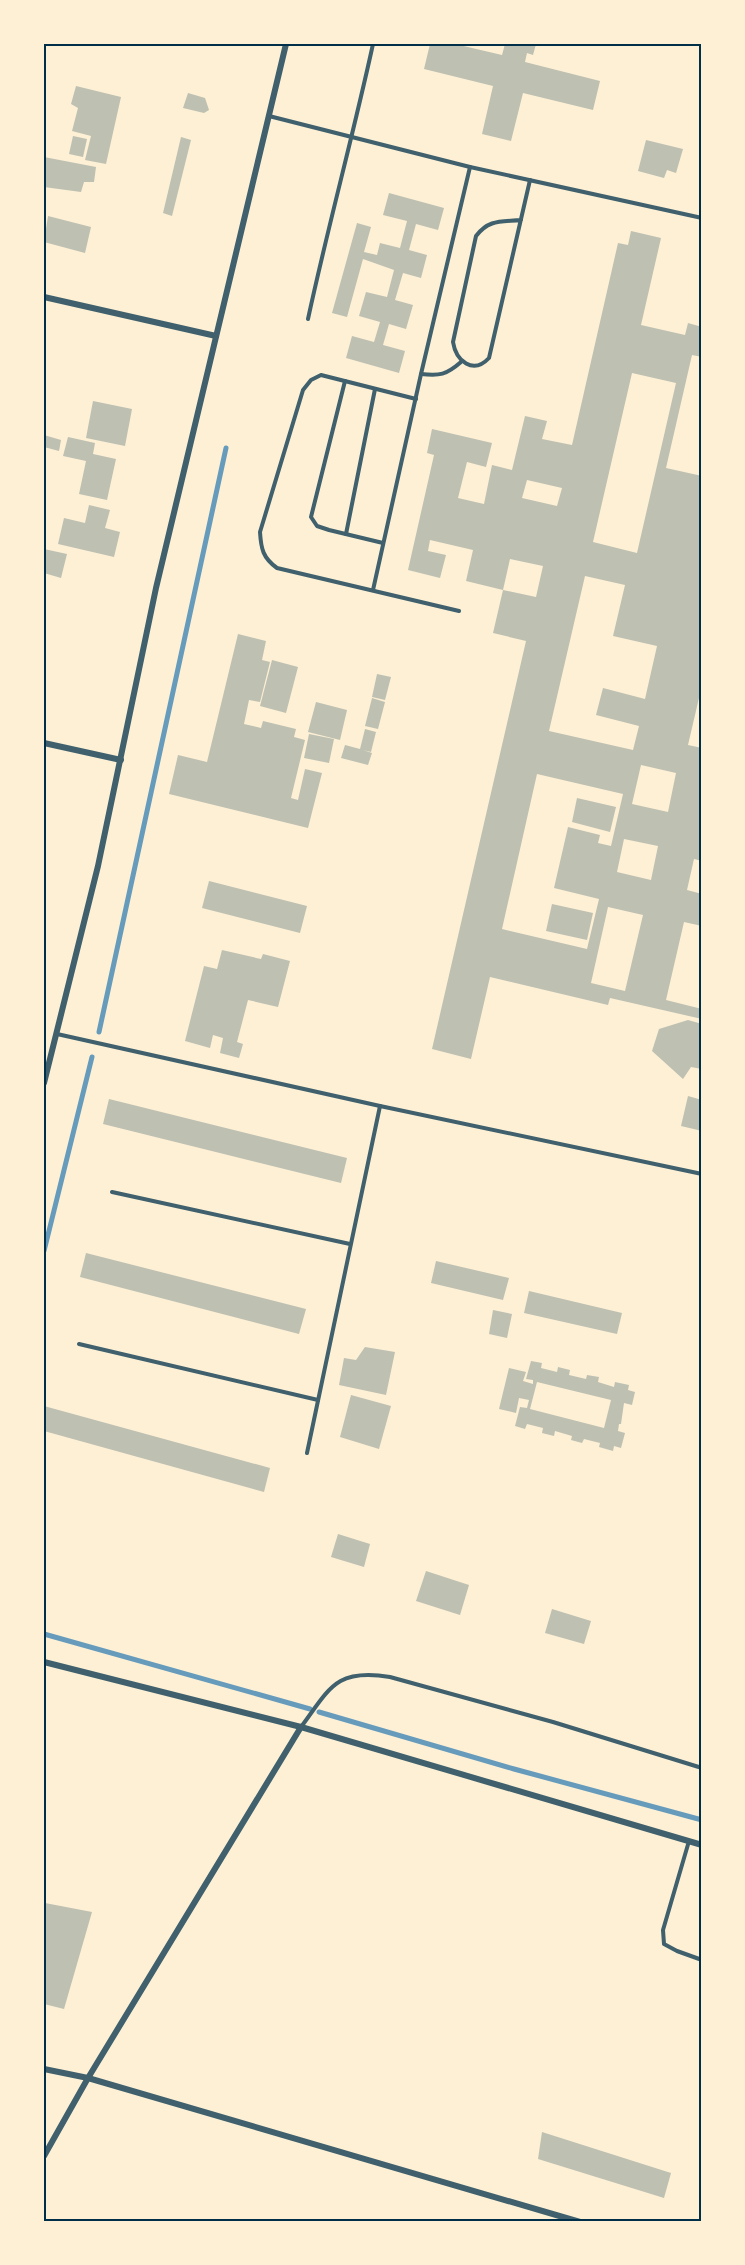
<svg xmlns="http://www.w3.org/2000/svg" width="745" height="2265" viewBox="0 0 745 2265" font-family="Jost,sans-serif">
	<rect width="100%" height="100%" fill="#fdf0d5"/>
	<g fill="none" stroke-linecap="round" stroke-linejoin="round">
		<g stroke="#669bbc" stroke-width="5">
			<path d="M99 1032 226 448"/>
			<path d="M44 1251 92 1057"/>
			<path d="M44 1634 310 1709"/>
			<path d="M319 1712 514 1769 702 1820"/>
		</g>
	</g>
	<g fill="#bec0b2" fill-rule="evenodd">
		<path d="M430 44H455L502 55 505 44H536L533 55 527 53 525 62 600 81 593 110 523 93 511 141 482 134 493 86 424 69Z"/>
		<path d="M76 86 121 97 106 164 85 160 91 136 72 131 78 108 71 104Z"/>
		<path d="M188 93 205 98 209 110 204 113 183 108Z"/>
		<path d="M73 136 87 139 83 157 69 154Z"/>
		<path d="M181 137 191 140 172 216 163 213Z"/>
		<path d="M646 140 683 149 676 173 667 170 664 178 638 171Z"/>
		<path d="M44 157 96 167 94 182H84L81 192 44 187Z"/>
		<path d="M389 193 444 208 438 230 416 224 409 250 427 255 421 278 403 273 395 300 413 305 406 329 389 324 383 345 405 351 399 373 346 358 352 336 374 342 380 322 359 316 366 292 387 297 394 270 363 259 347 317 332 313 357 223 371 227 364 252 377 255 380 243 400 248 407 221 383 215Z"/>
		<path d="M48 216 91 227 85 253 44 242Z"/>
		<path d="M631 231 661 238 641 325 685 335 688 323 702 327V357L692 355 666 468 702 476V685L688 745 702 748V861L694 859 687 890 702 894V926L684 922 666 1000 702 1009V1019L610 998 608 1005 490 977 471 1059 432 1049 526 641 493 633 503 590 536 597 543 566 510 559 503 590 466 581 473 550 430 540 428 551 446 555 440 578 408 570 434 455 427 453 432 429 492 443 486 467 467 462 458 498 484 504 492 465 512 470 525 416 547 421 542 439 572 445 618 243 628 245ZM632 373 676 383 637 553 593 542ZM527 480 562 488 557 506 522 498ZM585 576 625 585 613 636 657 646 645 699 603 688 596 715 639 726 633 750 549 731ZM641 765 676 773 668 812 632 804ZM537 774 623 794 611 846 598 843 600 835 568 827 554 888 599 899 587 949 502 929ZM624 839 658 846 651 880 617 872ZM608 907 643 915 625 991 591 983Z"/>
		<path d="M93 401 132 409 125 446 86 438Z"/>
		<path d="M44 435 61 440 59 451 44 447Z"/>
		<path d="M68 437 95 443 93 454 116 459 107 500 79 494 86 461 63 456Z"/>
		<path d="M89 505 110 510 105 528 120 532 114 557 58 544 64 518 85 523Z"/>
		<path d="M44 549 67 554 61 578 44 573Z"/>
		<path d="M238 634 266 641 262 660 270 662 260 702 249 700 244 724 261 728 263 721 296 729 294 737 305 740 291 798 298 800 305 769 322 773 308 828 169 794 178 755 207 762Z"/>
		<path d="M272 660 298 667 286 713 260 706Z"/>
		<path d="M377 674 391 677 385 700 372 697Z"/>
		<path d="M372 698 385 702 378 729 365 726Z"/>
		<path d="M316 702 347 710 340 740 308 732Z"/>
		<path d="M365 729 376 732 371 752 363 750 372 753 368 765 341 758 345 745 360 749Z"/>
		<path d="M309 734 334 739 329 763 304 758Z"/>
		<path d="M577 798 616 807 610 832 572 822Z"/>
		<path d="M209 881 307 906 300 933 202 908Z"/>
		<path d="M552 904 593 913 587 940 546 931Z"/>
		<path d="M222 950 261 959 263 954 290 961 278 1007 248 1000 237 1042 243 1044 239 1058 220 1053 223 1038 213 1035 210 1048 185 1041 204 966 217 969Z"/>
		<path d="M688 1020 702 1024V1069L691 1067 683 1079 652 1051 659 1029Z"/>
		<path d="M688 1096 702 1100V1131L681 1126Z"/>
		<path d="M109 1099 347 1158 341 1183 103 1124Z"/>
		<path d="M86 1253 306 1309 299 1334 80 1277Z"/>
		<path d="M436 1261 509 1278 503 1300 431 1283Z"/>
		<path d="M529 1291 622 1313 617 1334 524 1313Z"/>
		<path d="M493 1310 512 1314 507 1338 489 1334Z"/>
		<path d="M365 1347 395 1352 386 1395 339 1385 344 1358 356 1360Z"/>
		<path d="M531 1361 542 1363 541 1368 557 1372 558 1367 570 1370 569 1375 586 1379 587 1375 599 1377 598 1382 614 1387 615 1382 629 1385 628 1390 635 1392 632 1405 624 1403 621 1424H619L618 1431 625 1433 621 1448 614 1446 613 1451 599 1447 600 1443 584 1439 582 1443 571 1440 572 1436 555 1431 554 1436 542 1433 543 1428 527 1424 525 1429 515 1426 520 1407 527 1408 529 1400 519 1398 516 1413 499 1409 509 1368 526 1372 523 1381 533 1384V1380L526 1379ZM537 1382 611 1400 604 1428 530 1409Z"/>
		<path d="M351 1395 391 1406 379 1449 340 1437Z"/>
		<path d="M44 1406 270 1468 264 1492 44 1431Z"/>
		<path d="M338 1534 370 1544 364 1567 331 1557Z"/>
		<path d="M426 1571 469 1585 460 1615 416 1601Z"/>
		<path d="M552 1609 591 1621 584 1644 545 1633Z"/>
		<path d="M45 1903 92 1912 64 2009 44 2004V1905Z"/>
		<path d="M542 2132 671 2173 664 2198 538 2159Z"/>
	</g>
	<g fill="none" stroke-linecap="round" stroke-linejoin="round">
		<g stroke="#3f606c" stroke-width="4">
			<path d="M269 116 470 167 702 218"/>
			<path d="M521 220C501 222 489 219 476 236L453 342C456 361 473 375 489 358L530 180"/>
			<path d="M308 319C328 226 353 136 373 44"/>
			<path d="M421 374C440 376 446 375 461 362"/>
			<path d="M345 381 311 517 317 526 329 530 383 543"/>
			<path d="M416 399 321 375 311 380 303 390 260 532C261 549 263 558 277 568L459 611"/>
			<path d="M346 534 375 389"/>
			<path d="M373 590 421 374 470 167"/>
			<path d="M57 1034 380 1106 702 1174"/>
			<path d="M112 1192 350 1244"/>
			<path d="M701 1343 702 1341"/>
			<path d="M79 1344 318 1400"/>
			<path d="M307 1453 380 1106"/>
			<path d="M301 1727C330 1688 336 1668 390 1677L553 1722 702 1768"/>
			<path d="M689 1841 663 1930 664 1944 677 1951 702 1960"/>
		</g>
		<g stroke="#3f606c" stroke-width="6">
			<path d="M44 297 216 336"/>
			<path d="M44 743 121 760"/>
			<path d="M44 1083 98 866 156 588 286 44"/>
			<path d="M44 1662 301 1727 702 1845"/>
			<path d="M44 2069 88 2078 580 2222"/>
			<path d="M44 2156 88 2078 301 1727"/>
		</g>
	</g>
	<rect width="745" height="2265" fill="none" stroke="#fdf0d5" stroke-width="90"/>
	<rect x="45" y="45" width="655" height="2175" fill="none" stroke="#003049" stroke-width="2"/>
</svg>
